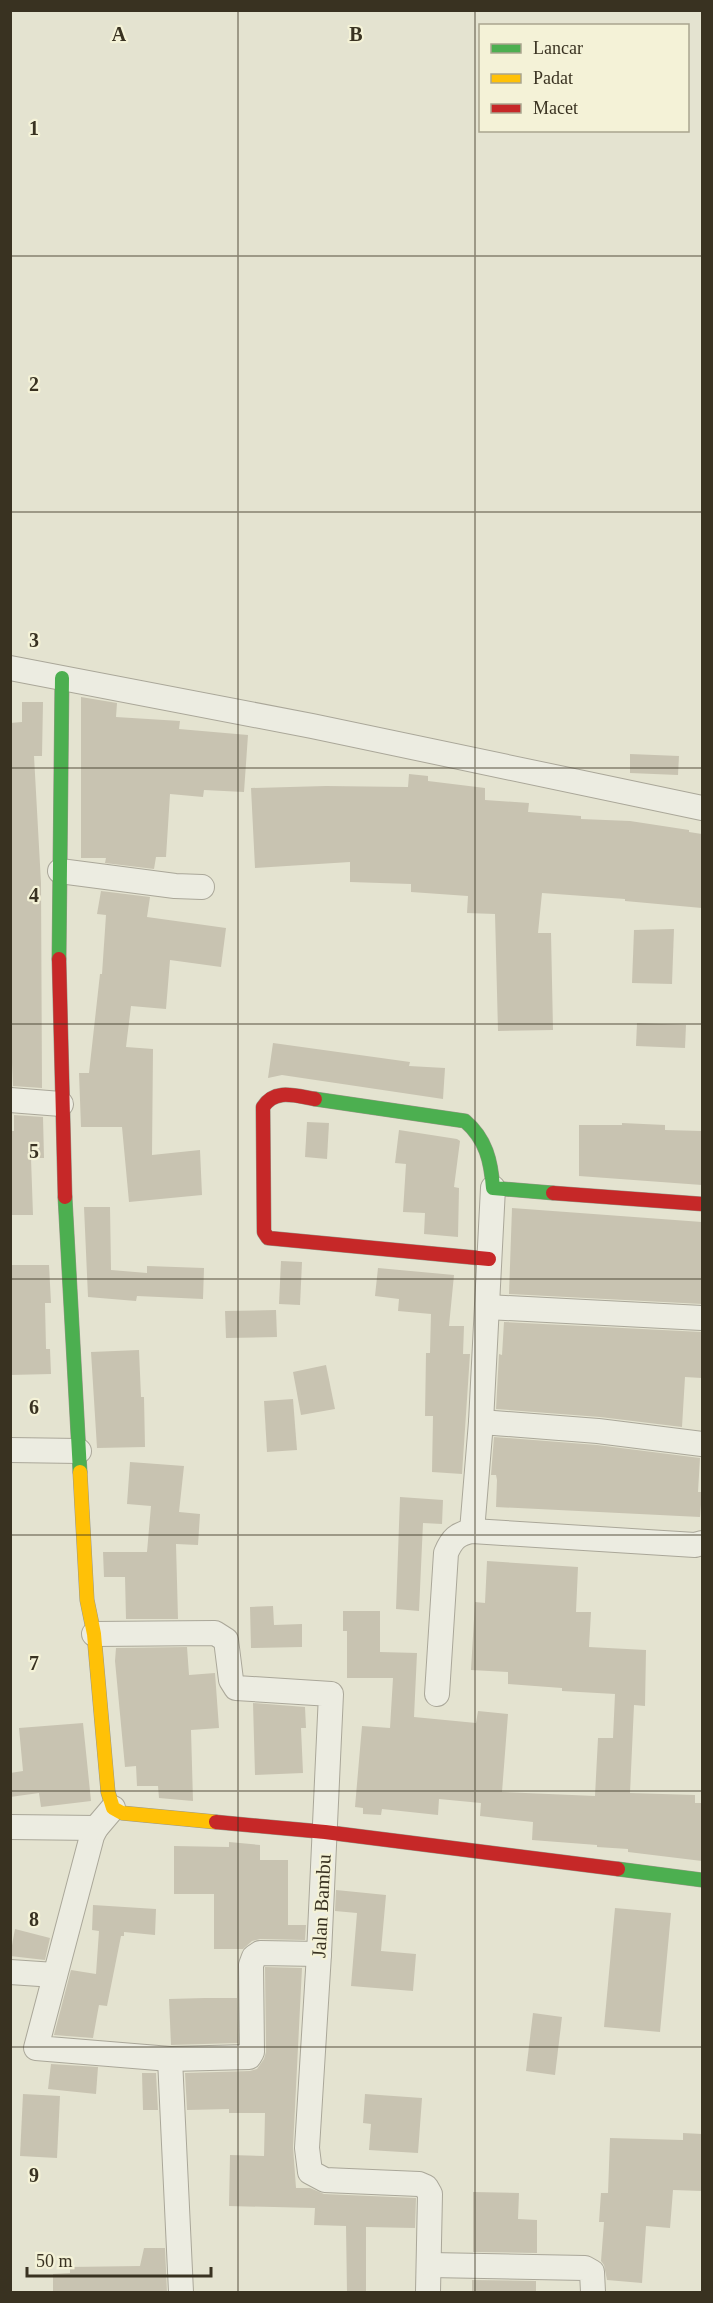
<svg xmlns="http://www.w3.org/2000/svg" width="713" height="2303" viewBox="0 0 713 2303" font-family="Georgia,serif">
	<rect width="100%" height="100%" fill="#e4e3d0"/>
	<g fill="#c8c3b1">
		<path d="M81 697 117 703 116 717 180 721 179 729 248 735 244 792 204 790 203 797 170 794 166 857H156L154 869 105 863 106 858H81Z"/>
		<path d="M22 702H43L42 756H34L41 883 42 1088 13 1086 12 1063H10V723L22 722Z"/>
		<path d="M630 754 679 756 678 775 630 773Z"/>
		<path d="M409 774 428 776V781L485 788V800L529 803 528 812 581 816V819L630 821 689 830V832L702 834V908L625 901V899L542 893 538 933H551L553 1030 498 1031 495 914 467 913 468 896 411 892V884L350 882V862L255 868 251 788 326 786 408 787Z"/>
		<path d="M101 891 150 897 147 917 226 928 221 967 170 960 166 1009 131 1006 126 1047 153 1049 152 1155 200 1150 202 1195 129 1202 122 1127H81L79 1073H89L100 974H102L106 915 97 914Z"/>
		<path d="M674 929 672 984 632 983 634 930Z"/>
		<path d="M637 1023 686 1025 685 1048 636 1046Z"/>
		<path d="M273 1043 410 1062 409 1066 445 1068 443 1099 282 1075 268 1078Z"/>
		<path d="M14 1115 43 1117 44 1158H31L33 1215H10V1131H14Z"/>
		<path d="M307 1122 329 1123 327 1159 305 1157Z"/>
		<path d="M622 1123 665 1125V1130L702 1131V1185L579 1176V1125H622Z"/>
		<path d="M399 1130 457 1139 460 1141 454 1187 459 1188 458 1237 424 1234 425 1213 403 1212 406 1164 395 1163Z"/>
		<path d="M84 1207H110L111 1270 147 1273V1266L204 1268 203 1299 137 1296 136 1301 88 1297Z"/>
		<path d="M512 1208 702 1222V1304L509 1294Z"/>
		<path d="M281 1261 302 1262 300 1305 279 1304Z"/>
		<path d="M10 1265H49L51 1303H45L46 1349H50L51 1374 10 1375Z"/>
		<path d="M378 1268 454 1275 449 1326H464L463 1354H470L462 1474 432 1472 433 1416H425L426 1353H430L431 1314 398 1311 399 1299 375 1296Z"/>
		<path d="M276 1310 277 1337 226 1338 225 1311Z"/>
		<path d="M504 1322 702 1332V1378L685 1377 682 1427 600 1417 496 1409 499 1354 502 1355Z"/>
		<path d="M139 1350 141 1397H144L145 1447 97 1448 91 1352Z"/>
		<path d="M326 1365 335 1409 301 1415 293 1372Z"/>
		<path d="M293 1399 297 1450 267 1452 264 1401Z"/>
		<path d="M494 1437 597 1445 700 1458 698 1492H702L700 1517 496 1507 497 1480 496 1475H491Z"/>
		<path d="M130 1462 184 1466 179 1512 200 1514 198 1545 176 1544 178 1619H126L125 1577H104L103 1552H147L151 1506 127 1504Z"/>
		<path d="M400 1497 443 1500 442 1524 423 1523 419 1611 396 1609Z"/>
		<path d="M487 1561 578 1567 576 1612H591L589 1647 646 1650 645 1706 634 1705 630 1793 695 1795V1803H702V1861L628 1852V1849L597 1847V1845L532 1840 533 1822 480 1816 481 1803 439 1799 438 1815 382 1809 381 1815 363 1814V1808L355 1807 362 1726 390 1728 393 1678H347V1631H343V1611H380V1652L417 1653 414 1717 476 1723 478 1711 508 1714 502 1792 595 1796 598 1738H613L615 1694 562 1691V1688L508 1684V1672L471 1670 475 1602 485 1603Z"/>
		<path d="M273 1606 274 1625 302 1624V1647L251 1648 250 1607Z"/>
		<path d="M187 1647 189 1675 215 1673 219 1728 191 1730 193 1801 159 1798 158 1786H137L136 1766 125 1767 115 1661 116 1648Z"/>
		<path d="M253 1703 305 1707 306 1728H301L303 1773 255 1775Z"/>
		<path d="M83 1723 91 1801 41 1807 39 1793 10 1797V1773L23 1771 19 1728Z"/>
		<path d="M229 1842 260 1845V1860H288V1925H306L305 1940 260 1939 252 1941 243 1949H214V1894H174V1846L229 1847Z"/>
		<path d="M336 1890 386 1895 381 1951 416 1954 413 1991 351 1986 357 1913 335 1911Z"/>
		<path d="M93 1905 156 1909 155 1935 124 1932V1936H121L107 2006 99 2005 93 2038 54 2035 71 1970 96 1974 99 1931 92 1930Z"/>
		<path d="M615 1908 671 1913 660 2032 604 2027Z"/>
		<path d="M15 1929 50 1938 45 1960 10 1956Z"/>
		<path d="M265 1967 302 1968 293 2147 296 2188H310L324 2194 416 2198 415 2228 366 2227V2292H347L346 2226 314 2225 315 2208 229 2206 230 2155 264 2156 265 2113H229V2109L187 2110 185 2073 250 2071 257 2069 264 2059 266 2052Z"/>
		<path d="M205 1998H237L238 2043 171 2045 169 1999Z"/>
		<path d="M533 2013 562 2017 555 2075 526 2071Z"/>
		<path d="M51 2064 98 2067 96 2094 48 2089Z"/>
		<path d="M142 2073H156L158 2110H143Z"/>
		<path d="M23 2094 60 2096 57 2158 20 2156Z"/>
		<path d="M365 2094 422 2098 418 2153 369 2150 371 2124 363 2123Z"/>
		<path d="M683 2133 702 2134V2191L673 2190 670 2228 646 2226 642 2283 607 2280 604 2265 601 2261 604 2222H599L601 2193H608L610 2138 683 2140Z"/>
		<path d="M473 2192 519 2193 518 2219 537 2220V2253L473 2252Z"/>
		<path d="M144 2248H165L167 2292H53V2274L70 2273V2267L140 2266Z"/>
		<path d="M472 2280 536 2281V2292H472Z"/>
	</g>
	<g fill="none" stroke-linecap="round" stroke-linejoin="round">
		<defs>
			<g id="street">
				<path d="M10 668 312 726 702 808"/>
				<path d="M60 871 175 886 202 887"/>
				<path d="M10 1100 61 1104"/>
				<path d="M487 1307 702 1318"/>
				<path d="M481 1422 598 1431 702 1444"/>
				<path d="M10 1450 79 1451"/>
				<path d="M472 1531 481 1422 493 1188"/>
				<path d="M94 1634 215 1633 226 1640 231 1680 236 1688 331 1694 319 1954 307 2148 310 2172 325 2180 419 2184 426 2187 430 2194 428 2292"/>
				<path d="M437 1694 446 1553C452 1539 457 1534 472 1531L695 1545 702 1543"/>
				<path d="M113 1808 96 1828 92 1836 36 2048 170 2059 249 2057 252 2052 251 1965 254 1957 260 1953 319 1954"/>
				<path d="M10 1827 96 1828"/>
				<path d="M10 1972 55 1975"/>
				<path d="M170 2059 181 2292"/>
				<path d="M430 2265 585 2268 592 2272 593 2292"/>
			</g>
			<g id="fast">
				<path d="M59 959 62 678"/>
				<path d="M315 1099 465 1121C486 1139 491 1161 493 1188L553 1193"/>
				<path d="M65 1197 80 1472"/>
				<path d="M618 1869 702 1880"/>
			</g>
			<path id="slow" d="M80 1472 87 1600 94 1634 108 1792 113 1808 122 1813 216 1822"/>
			<g id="jam">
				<path d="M59 959 65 1197"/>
				<path d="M315 1099C296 1096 275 1088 263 1107L264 1232 268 1238 489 1259"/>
				<path d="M553 1193 702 1204"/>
				<path d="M216 1822 325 1832 618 1869"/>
			</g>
		</defs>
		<use href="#street" stroke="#aaa799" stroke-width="26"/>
		<use href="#fast" stroke="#999788" stroke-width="15"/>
		<use href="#slow" stroke="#999788" stroke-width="15"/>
		<use href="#jam" stroke="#999788" stroke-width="15"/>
		<use href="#street" stroke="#ecece1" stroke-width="24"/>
		<use href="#fast" stroke="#4caf50" stroke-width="14"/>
		<use href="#slow" stroke="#ffc107" stroke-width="14"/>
		<use href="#jam" stroke="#c62828" stroke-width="14"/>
	</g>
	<path fill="none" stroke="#393221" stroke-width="1.5" stroke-opacity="0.55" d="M238 10V2292M475 10V2292M10 256H702M10 512H702M10 768H702M10 1024H702M10 1279H702M10 1535H702M10 1791H702M10 2047H702"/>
	<g text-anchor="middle" stroke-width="4.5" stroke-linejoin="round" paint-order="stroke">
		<g font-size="20" fill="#393221" stroke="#f4f2d7">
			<text transform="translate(321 1906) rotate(-87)" y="7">Jalan Bambu</text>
		</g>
	</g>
	<g font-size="20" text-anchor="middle" font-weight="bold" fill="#393221" stroke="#f4f2d7" stroke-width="4.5" stroke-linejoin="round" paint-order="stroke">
		<text x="119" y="41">A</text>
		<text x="356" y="41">B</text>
		<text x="34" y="135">1</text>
		<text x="34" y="391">2</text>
		<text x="34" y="647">3</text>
		<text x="34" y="902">4</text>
		<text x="34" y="1158">5</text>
		<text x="34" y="1414">6</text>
		<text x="34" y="1670">7</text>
		<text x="34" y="1926">8</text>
		<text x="34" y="2182">9</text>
	</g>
	<rect width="713" height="2303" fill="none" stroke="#393221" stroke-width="24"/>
	<rect x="479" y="24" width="210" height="108" fill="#f4f2d7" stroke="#a9a58e" stroke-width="1.5"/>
	<rect x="491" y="44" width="30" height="9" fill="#4caf50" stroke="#a9a58e" stroke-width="1.5"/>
	<text x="533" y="54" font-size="18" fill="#393221">Lancar</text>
	<rect x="491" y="74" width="30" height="9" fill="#ffc107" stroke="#a9a58e" stroke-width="1.5"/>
	<text x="533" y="84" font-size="18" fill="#393221">Padat</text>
	<rect x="491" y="104" width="30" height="9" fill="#c62828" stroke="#a9a58e" stroke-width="1.5"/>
	<text x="533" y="114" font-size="18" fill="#393221">Macet</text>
	<path d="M27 2267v9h184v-9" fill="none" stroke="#393221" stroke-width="3"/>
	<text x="36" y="2267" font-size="18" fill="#393221" stroke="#f4f2d7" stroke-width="4.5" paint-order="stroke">50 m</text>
</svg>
